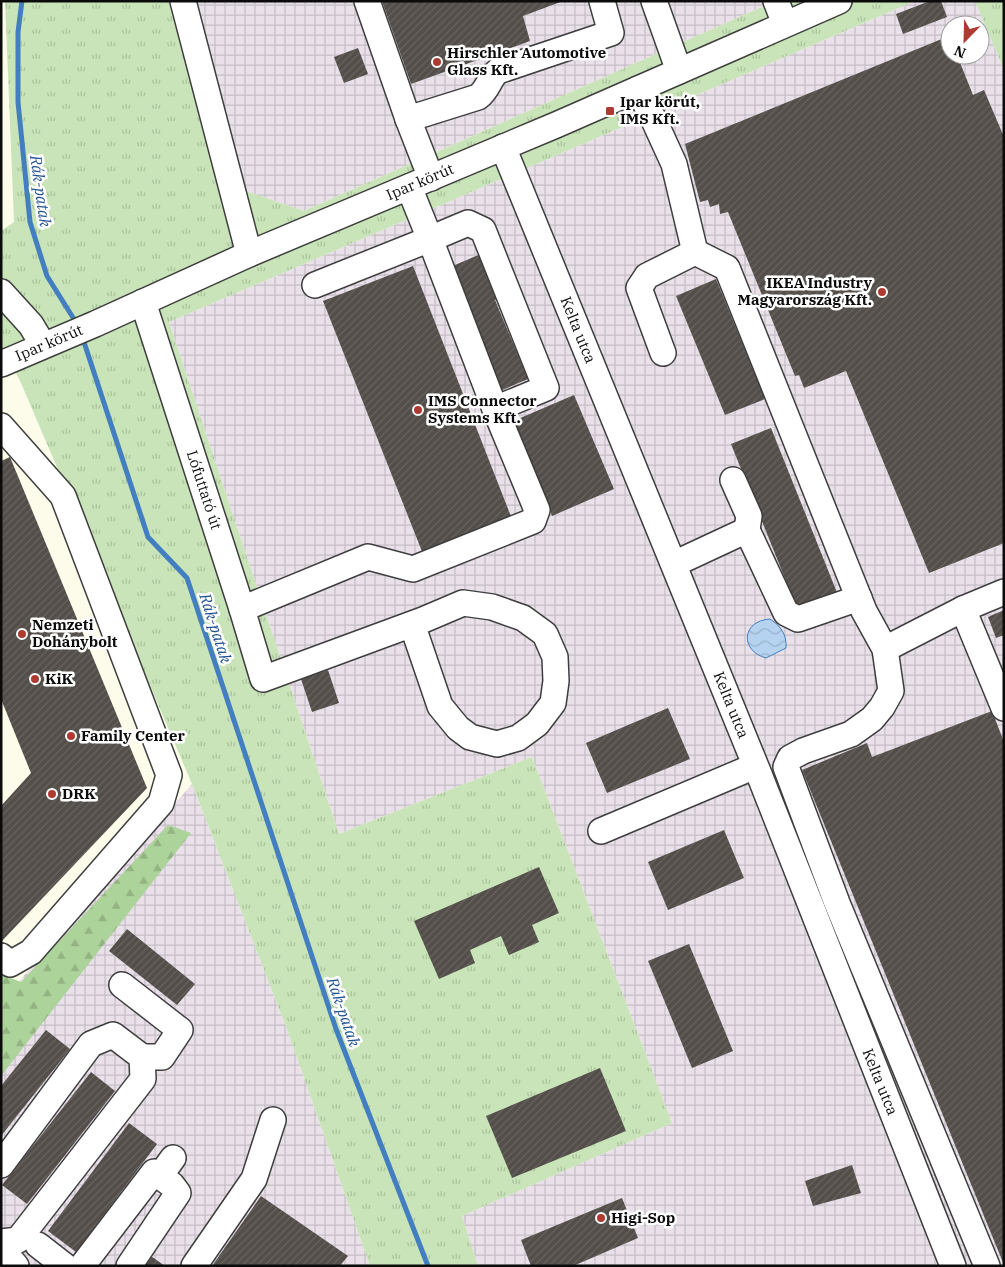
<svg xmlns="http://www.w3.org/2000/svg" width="1005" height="1267" viewBox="0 0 1005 1267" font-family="'IBM Plex Serif',serif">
	<defs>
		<pattern id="industrial-grid" width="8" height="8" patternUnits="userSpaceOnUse" patternTransform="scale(1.25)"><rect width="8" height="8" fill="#e9e0e9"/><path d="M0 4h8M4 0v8" fill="none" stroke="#c6bfc6"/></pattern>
		<pattern id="grass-tufts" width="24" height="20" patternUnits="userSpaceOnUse" patternTransform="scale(1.25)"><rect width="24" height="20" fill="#c9e4b8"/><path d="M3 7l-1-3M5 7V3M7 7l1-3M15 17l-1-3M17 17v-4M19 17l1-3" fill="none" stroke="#abc29d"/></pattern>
		<pattern id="forest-firs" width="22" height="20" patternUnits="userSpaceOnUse" patternTransform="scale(1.25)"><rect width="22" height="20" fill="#acd399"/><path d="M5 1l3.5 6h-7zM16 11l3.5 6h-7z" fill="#93b482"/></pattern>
		<pattern id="water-waves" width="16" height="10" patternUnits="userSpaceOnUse" patternTransform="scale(1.25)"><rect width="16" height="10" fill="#b5d2f0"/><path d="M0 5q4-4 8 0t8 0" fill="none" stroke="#9ab3cc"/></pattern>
		<pattern id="building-hatch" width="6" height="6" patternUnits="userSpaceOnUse" patternTransform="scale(1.25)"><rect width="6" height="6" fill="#534e49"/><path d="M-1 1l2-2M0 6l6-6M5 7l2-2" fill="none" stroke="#67635f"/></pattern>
	</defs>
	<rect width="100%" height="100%" fill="#fdfceb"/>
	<g fill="url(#industrial-grid)" fill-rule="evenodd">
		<path d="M191 1H775L304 211 234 187Z"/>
		<path d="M915 1H975L1004 70V1266H478L462 1216 672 1123 532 757 339 834 169 322ZM950 25H980V55H950Z"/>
		<path d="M192 784 288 1032 370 1266H1V993L6 996Z"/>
	</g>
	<g fill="url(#grass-tufts)">
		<path d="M5 1H191L234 187 304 211 775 1H915L169 322 339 834 532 757 672 1123 462 1216 478 1266H370L288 1032 192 784 21 383 7 354 1 356V231L14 222Z"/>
		<path d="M975 1H1004V70Z"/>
	</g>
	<path fill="url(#forest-firs)" d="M168 825 191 833 1 1076V974L21 982Z"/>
	<path fill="url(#water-waves)" stroke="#437ec0" d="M770 619C781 626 787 635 786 648L766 658C740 651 741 621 770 619Z"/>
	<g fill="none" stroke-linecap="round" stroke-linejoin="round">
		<g stroke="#437ec0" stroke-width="5">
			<path d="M22 1 18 32V102L30 222 47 276 77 324"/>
			<path d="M82 336 148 537 187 578 336 1029 428 1266"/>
		</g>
	</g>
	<g fill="url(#building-hatch)">
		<path d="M382 1H563L523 16 530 41 411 84Z"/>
		<path d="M930 1H941L947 17 903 34 896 14Z"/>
		<path d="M949 36 950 55H957L973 95 984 90 1004 137V543L929 573 846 371 804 388 799 375 795 376 728 212 720 214 719 204 710 207 708 200 700 202 685 144Z"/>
		<path d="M358 48 368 74 344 83 334 57Z"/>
		<path d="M483 253 501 297 495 300 528 379 500 391 448 268Z"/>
		<path d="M413 266 512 519 423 554 323 301Z"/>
		<path d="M716 279 765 399 725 415 676 296Z"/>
		<path d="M574 395 614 489 552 516 511 422Z"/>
		<path d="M771 428 838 595 798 611 731 444Z"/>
		<path d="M10 457 147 788 1 942V806L31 773 1 699V461Z"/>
		<path d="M1004 610V635L996 638 988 617Z"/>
		<path d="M328 670 339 703 312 712 301 679Z"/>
		<path d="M668 708 690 759 607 793 586 743Z"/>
		<path d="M992 711 1004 742V1265L802 770 867 743 872 757Z"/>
		<path d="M724 830 744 878 668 910 648 862Z"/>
		<path d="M539 867 559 913 532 925 539 942 509 955 501 936 470 950 475 963 439 979 414 921Z"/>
		<path d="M127 929 195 984 177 1005 109 951Z"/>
		<path d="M689 944 733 1051 692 1068 648 961Z"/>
		<path d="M46 1030 70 1049 1 1136V1086Z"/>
		<path d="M600 1068 626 1131 512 1178 486 1116Z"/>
		<path d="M91 1072 115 1091 27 1204 2 1185Z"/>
		<path d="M129 1123 157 1144 76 1252 48 1231Z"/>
		<path d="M852 1165 861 1193 813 1206 805 1181Z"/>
		<path d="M261 1196 348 1256 340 1266H212Z"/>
		<path d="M622 1198 638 1238 573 1266H531L521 1240Z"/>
		<path d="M148 1254 165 1266H140Z"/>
	</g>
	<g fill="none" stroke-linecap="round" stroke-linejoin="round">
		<defs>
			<g id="minor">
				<path d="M183 1 249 254"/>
				<path d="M367 1 408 119 431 178"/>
				<path d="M654 1 679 71"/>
				<path d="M776 1 785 24"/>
				<path d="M638 89 653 118 674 164 695 252 727 268 864 611 885 649 891 691 882 707 872 719 851 734 803 751 790 758 786 767 837 903 987 1266"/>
				<path d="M408 119 478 97C488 90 489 78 498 71L611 33 602 1"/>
				<path d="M503 147 759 774 953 1266"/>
				<path d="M409 187 430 239 468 223 483 230 546 388 495 409"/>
				<path d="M1 292 31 325 43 345"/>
				<path d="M143 302 242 609 263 679 423 620 463 603 492 607 523 618 545 634 555 657 556 681 553 703 537 724 518 738 497 744 470 737 458 728 440 706 412 624"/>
				<path d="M663 353 639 288 647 276 695 252"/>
				<path d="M1 364 95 324 249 254 556 125 839 1"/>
				<path d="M1 426 63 496 169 775 161 803 31 952 10 964 1 956"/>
				<path d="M733 480 749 516 747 530"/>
				<path d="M674 564 747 530 786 613 798 619 859 598"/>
				<path d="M242 609 368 557 413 569 533 521 537 510 495 409 430 239 315 285"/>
				<path d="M963 609 1004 592"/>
				<path d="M885 649 963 609 1004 708"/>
				<path d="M601 831 755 766"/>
				<path d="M122 985 180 1030 162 1057H142"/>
				<path d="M1 1165 91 1044 113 1035 142 1057 143 1079 18 1240 1 1242"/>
				<path d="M160 1176 173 1158"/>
				<path d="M6 1242 10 1259 16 1266"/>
				<path d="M38 1245 65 1266"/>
				<path d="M82 1266 154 1172 172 1185 178 1193 129 1266"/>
				<path d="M194 1266 254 1179 273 1120"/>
			</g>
		</defs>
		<use href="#minor" stroke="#3e3e3e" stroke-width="28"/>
		<use href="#minor" stroke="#fff" stroke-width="25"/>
	</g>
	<g fill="#ad3b31" stroke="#fff" stroke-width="2">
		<circle cx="437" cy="62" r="5"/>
		<rect x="605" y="106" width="10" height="10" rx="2.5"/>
		<circle cx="882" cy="292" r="5"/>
		<circle cx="418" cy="410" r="5"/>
		<circle cx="22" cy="634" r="5"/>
		<circle cx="35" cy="679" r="5"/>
		<circle cx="71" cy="736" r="5"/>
		<circle cx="52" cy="794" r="5"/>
		<circle cx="601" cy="1218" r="5"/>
	</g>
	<g text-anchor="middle" stroke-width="5" stroke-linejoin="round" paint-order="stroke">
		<g font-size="15" font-weight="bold" fill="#0b0b0b" stroke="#fff" text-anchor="start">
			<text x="447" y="58">Hirschler Automotive<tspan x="447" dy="17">Glass Kft.</tspan></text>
			<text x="620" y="107">Ipar körút,<tspan x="620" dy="17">IMS Kft.</tspan></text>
			<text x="872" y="288" text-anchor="end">IKEA Industry<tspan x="872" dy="17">Magyarország Kft.</tspan></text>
			<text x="428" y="406">IMS Connector<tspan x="428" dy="17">Systems Kft.</tspan></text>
			<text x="32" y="630">Nemzeti<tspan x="32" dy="17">Dohánybolt</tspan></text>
			<text x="45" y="684">KiK</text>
			<text x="81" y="741">Family Center</text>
			<text x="62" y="799">DRK</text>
			<text x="611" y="1223">Higi-Sop</text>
		</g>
		<g font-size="15" fill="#0b0b0b" stroke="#fff">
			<text transform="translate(420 182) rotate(-23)" y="5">Ipar körút</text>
			<text transform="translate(578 330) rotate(68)" y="5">Kelta utca</text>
			<text transform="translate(49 343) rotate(-23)" y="5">Ipar körút</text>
			<text transform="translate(204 490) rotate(72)" y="5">Lófuttató út</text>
			<text transform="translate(731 705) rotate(68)" y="5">Kelta utca</text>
			<text transform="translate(880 1082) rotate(68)" y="5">Kelta utca</text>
		</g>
		<g font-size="16" font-style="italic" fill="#215290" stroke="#fff">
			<text transform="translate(41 191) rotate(82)" y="6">Rák-patak</text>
			<text transform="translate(216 628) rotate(72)" y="6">Rák-patak</text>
			<text transform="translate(344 1012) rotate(71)" y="6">Rák-patak</text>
		</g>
	</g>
	<rect width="1005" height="1267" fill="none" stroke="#0b0b0b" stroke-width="5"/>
	<g transform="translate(965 40) rotate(203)"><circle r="24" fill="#ffffff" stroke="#9d9d9d"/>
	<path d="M0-4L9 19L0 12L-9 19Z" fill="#ad3b31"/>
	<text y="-8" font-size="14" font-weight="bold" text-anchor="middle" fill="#0b0b0b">N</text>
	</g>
</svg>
